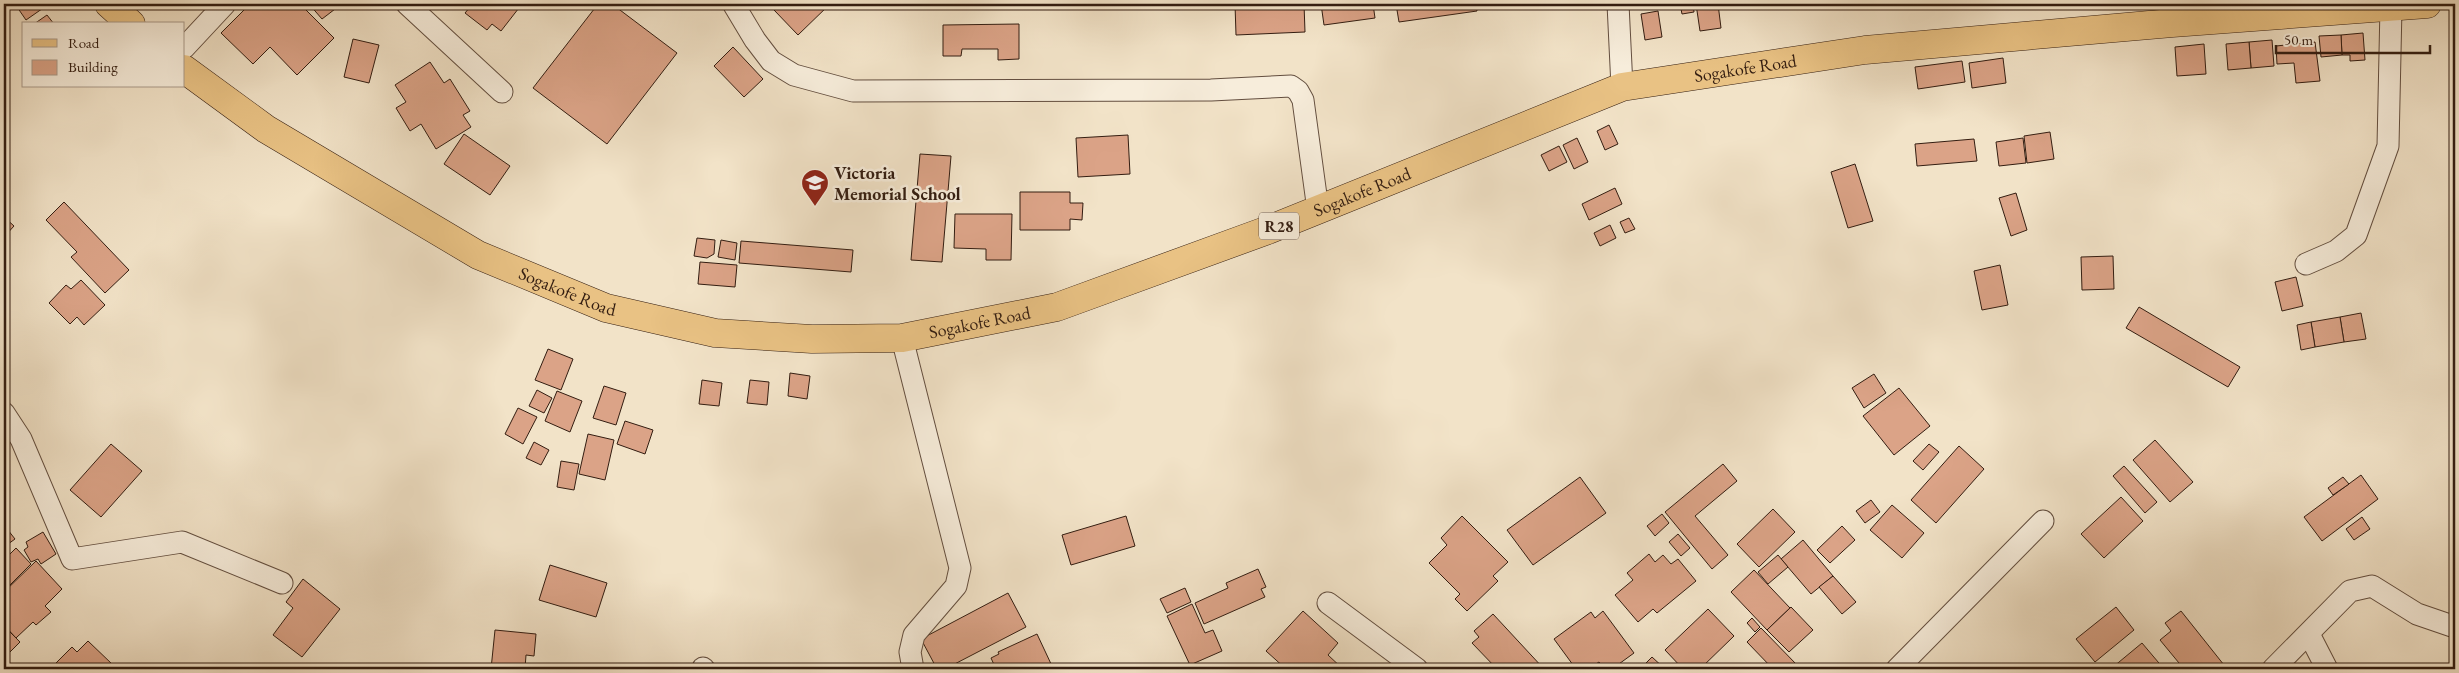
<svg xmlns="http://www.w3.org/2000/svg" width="2459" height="673" viewBox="0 0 2459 673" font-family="'EB Garamond',serif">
	<rect width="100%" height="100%" fill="#f2e3c8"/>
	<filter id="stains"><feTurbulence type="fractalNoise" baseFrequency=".004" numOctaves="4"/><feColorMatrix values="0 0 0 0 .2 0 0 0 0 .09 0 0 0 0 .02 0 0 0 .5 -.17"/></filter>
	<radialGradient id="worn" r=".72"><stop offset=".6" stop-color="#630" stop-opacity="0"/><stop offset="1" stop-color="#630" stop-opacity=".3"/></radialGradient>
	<g fill="#dba387" stroke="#331d11">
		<path d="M15 4H49L26 20Z"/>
		<path d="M250 4H300L334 38 297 75 270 47 253 64 221 33Z"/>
		<path d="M309 4H337L339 6 322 19Z"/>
		<path d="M465 4H522L501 31 492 24 487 30 465 13 470 7Z"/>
		<path d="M598 4H612L677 53 607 144 533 88Z"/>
		<path d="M780 4H830L798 35 774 10Z"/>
		<path d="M1235 4H1304L1305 32 1236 35Z"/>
		<path d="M1321 4H1373L1375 18 1324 25Z"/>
		<path d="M1396 4H1476L1477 11 1399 22Z"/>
		<path d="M1680 4H1693L1694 12 1682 14Z"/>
		<path d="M1696 4H1718L1721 28 1700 31Z"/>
		<path d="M1658 11 1662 37 1645 40 1641 14Z"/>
		<path d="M47 15 54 24H34Z"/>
		<path d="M1019 24V59L998 60V49H962L961 56H943V25Z"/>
		<path d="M2363 33 2365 60 2350 61V55H2342L2341 35Z"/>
		<path d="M2341 35 2342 55 2321 57 2319 36Z"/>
		<path d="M353 39 379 45 369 83 344 77Z"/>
		<path d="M2272 40 2274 66 2251 68 2249 42Z"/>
		<path d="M2249 42 2251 68 2228 70 2226 44Z"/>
		<path d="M2315 42 2320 81 2296 83 2294 63 2277 64 2276 46Z"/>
		<path d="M2204 44 2206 74 2177 76 2175 47Z"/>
		<path d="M733 47 763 79 744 97 714 66Z"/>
		<path d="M2003 58 2006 83 1972 88 1969 63Z"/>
		<path d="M1962 61 1965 82 1918 89 1915 67Z"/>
		<path d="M430 62 444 83 450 79 470 111 463 115 471 127 436 149 421 124 410 131 396 108 406 102 395 85Z"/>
		<path d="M1609 125 1618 144 1605 150 1597 131Z"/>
		<path d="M2050 132 2054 159 2027 163 2024 136Z"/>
		<path d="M464 134 510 166 490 195 444 164Z"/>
		<path d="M1128 135 1130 174 1078 177 1076 138Z"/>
		<path d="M1577 138 1588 162 1574 169 1563 145Z"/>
		<path d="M2023 138 2026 163 1999 166 1996 142Z"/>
		<path d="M1974 139 1977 161 1917 166 1915 144Z"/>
		<path d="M1559 146 1567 162 1549 171 1541 155Z"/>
		<path d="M920 154 951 156 942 262 911 260Z"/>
		<path d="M1855 164 1873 221 1848 228 1831 172Z"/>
		<path d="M1615 188 1622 204 1589 220 1582 204Z"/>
		<path d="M1020 192H1070V203H1083L1082 220 1070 219V230H1020Z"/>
		<path d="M2016 193 2027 230 2011 236 1999 198Z"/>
		<path d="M64 202 129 270 105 293 71 257 77 252 46 220Z"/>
		<path d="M955 214H1012L1011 260H986V249L954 248Z"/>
		<path d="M4 217 14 226 4 237Z"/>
		<path d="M1629 218 1635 229 1625 233 1620 222Z"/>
		<path d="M1610 225 1616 238 1600 246 1594 233Z"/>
		<path d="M697 238 715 240 714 254 707 258 694 256Z"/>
		<path d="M721 240 737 243 735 260 718 257Z"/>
		<path d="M741 241 853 250 851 272 739 263Z"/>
		<path d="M2113 256 2114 289 2082 290 2081 257Z"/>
		<path d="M700 262 737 265 735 287 698 284Z"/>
		<path d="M2000 265 2008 305 1982 310 1974 271Z"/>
		<path d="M2296 277 2303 306 2282 311 2275 282Z"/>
		<path d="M81 280 105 305 84 325 77 317 70 324 49 303 66 285 71 289Z"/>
		<path d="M2139 307 2240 367 2228 387 2126 328Z"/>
		<path d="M2361 313 2366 339 2344 342 2340 317Z"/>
		<path d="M2340 317 2344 342 2315 347 2311 322Z"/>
		<path d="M2311 322 2315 347 2301 350 2297 325Z"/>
		<path d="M548 349 573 359 561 390 535 380Z"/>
		<path d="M790 373 810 376 807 399 788 396Z"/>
		<path d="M1874 374 1886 393 1864 408 1852 388Z"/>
		<path d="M702 380 722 383 719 406 699 404Z"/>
		<path d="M750 380 769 382 767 405 747 403Z"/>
		<path d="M604 386 626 393 616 425 593 418Z"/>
		<path d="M1899 388 1930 426 1894 455 1863 416Z"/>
		<path d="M537 390 552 398 544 413 529 406Z"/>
		<path d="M557 391 582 401 570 432 545 421Z"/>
		<path d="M518 408 537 417 523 444 505 434Z"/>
		<path d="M625 421 653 430 645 454 617 444Z"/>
		<path d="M588 434 614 440 605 480 579 474Z"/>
		<path d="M2155 440 2193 482 2170 502 2133 460Z"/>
		<path d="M534 442 549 450 541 465 526 458Z"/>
		<path d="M111 444 142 471 101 517 70 490Z"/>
		<path d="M1929 444 1939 452 1923 470 1913 461Z"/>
		<path d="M1959 446 1984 469 1936 523 1911 500Z"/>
		<path d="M561 461 579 464 574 490 557 487Z"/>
		<path d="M1723 464 1737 481 1695 516 1728 555 1712 569 1665 512Z"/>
		<path d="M2124 466 2157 502 2145 513 2113 476Z"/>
		<path d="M2361 475 2378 499 2322 541 2304 517Z"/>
		<path d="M1580 477 1606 513 1533 565 1507 530Z"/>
		<path d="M2343 477 2349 484 2333 495 2328 488Z"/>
		<path d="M2121 497 2143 521 2104 558 2081 534Z"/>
		<path d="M1871 500 1880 512 1865 523 1856 511Z"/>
		<path d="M1892 505 1924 533 1902 558 1870 530Z"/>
		<path d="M1773 509 1795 532 1759 567 1737 544Z"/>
		<path d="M1662 514 1669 523 1655 536 1647 526Z"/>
		<path d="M1126 516 1135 546 1071 565 1062 535Z"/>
		<path d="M1462 516 1508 562 1493 576 1498 581 1467 611 1455 599 1460 594 1429 563 1447 545 1441 538Z"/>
		<path d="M2362 517 2370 529 2354 540 2346 529Z"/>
		<path d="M4 525 15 539 4 547Z"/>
		<path d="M1842 526 1855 540 1830 563 1817 550Z"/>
		<path d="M43 532 56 554 41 564 38 559 31 562 24 550 28 547 26 542Z"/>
		<path d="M1678 534 1690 548 1681 556 1669 542Z"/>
		<path d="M1803 540 1833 576 1811 594 1781 559Z"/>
		<path d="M16 548 31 564 4 591V560Z"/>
		<path d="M1649 554 1655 562 1663 555 1671 564 1678 559 1696 581 1657 613 1653 609 1638 622 1615 595 1633 580 1627 573Z"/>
		<path d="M1778 555 1788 567 1768 584 1758 572Z"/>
		<path d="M36 561 62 589 45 606 51 612 36 625 33 622 16 638 4 625V592Z"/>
		<path d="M550 565 607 583 596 617 539 600Z"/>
		<path d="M1258 569 1266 587 1261 589 1265 597 1204 624 1195 603 1228 588 1226 583Z"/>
		<path d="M1754 570 1790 608 1767 630 1731 592Z"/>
		<path d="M1833 576 1856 602 1842 614 1819 587Z"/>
		<path d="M303 579 340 609 302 657 273 635 293 608 286 602Z"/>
		<path d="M1185 588 1191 602 1167 613 1160 599Z"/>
		<path d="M1008 593 1026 627 945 669H937L921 639Z"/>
		<path d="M1192 604 1205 633 1213 630 1222 651 1190 665 1167 616Z"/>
		<path d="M1791 607 1813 630 1789 652 1767 630Z"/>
		<path d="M2116 607 2134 630 2095 662 2076 639Z"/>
		<path d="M1708 609 1734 636 1700 669H1683L1665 650Z"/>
		<path d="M1303 611 1338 643 1328 655 1343 669H1286L1266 651Z"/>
		<path d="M1603 611 1634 653 1612 669H1605L1599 662 1588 669H1576L1554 639 1591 612 1595 618Z"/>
		<path d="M2181 611 2224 665 2218 669H2179L2176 665 2179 663 2160 640 2171 631 2165 623Z"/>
		<path d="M1493 614 1544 669H1497L1472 643 1479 637 1474 631Z"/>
		<path d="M1752 618 1760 627 1755 632 1747 623Z"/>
		<path d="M4 626 20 642 10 652 4 646Z"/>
		<path d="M1761 628 1797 665 1793 669H1773L1747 642Z"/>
		<path d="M495 630 536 634 534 656 526 655 525 669H491Z"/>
		<path d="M1037 634 1052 666 1045 669H996L991 658 999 654 998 652Z"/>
		<path d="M88 641 112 664 106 669H59L54 665 72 647 77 652Z"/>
		<path d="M2142 643 2164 669H2115L2113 667Z"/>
		<path d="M1652 657 1665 669H1640Z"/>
	</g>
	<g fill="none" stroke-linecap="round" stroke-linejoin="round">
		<defs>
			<g id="minor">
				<path d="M407 4 502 92"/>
				<path d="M1618 4 1622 87"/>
				<path d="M2171 4 2172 23"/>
				<path d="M734 5 755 40 771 61 794 75 853 91 1211 90 1291 86 1298 91 1303 100 1318 210"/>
				<path d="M184 48 225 4"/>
				<path d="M2306 264 2336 251 2356 235 2388 146 2391 7"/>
				<path d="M902 338 960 568 956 586 914 635 910 652 913 669"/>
				<path d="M4 413 21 439 72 559 182 542 282 583"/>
				<path d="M1328 603 1417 669"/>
				<path d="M2309 634 2327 669"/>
				<path d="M703 668 704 669"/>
				<path d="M1897 669 2043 521"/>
				<path d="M2273 669 2350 591 2372 586 2417 614 2455 627"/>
			</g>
			<g id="primary">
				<path d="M109 4 131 24"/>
				<path id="s1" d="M184 69 266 129 478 255 606 308 715 333 812 339 902 338 1057 307 1268 230 1622 87 1865 50 2172 23 2427 4"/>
			</g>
		</defs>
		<use href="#minor" stroke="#634e3f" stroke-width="23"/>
		<use href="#primary" stroke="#331d11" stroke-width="29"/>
		<use href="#minor" stroke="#f7eddb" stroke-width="21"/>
		<use href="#primary" stroke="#e9c284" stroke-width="28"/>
	</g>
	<defs>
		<symbol id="school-pin" viewBox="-11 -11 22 30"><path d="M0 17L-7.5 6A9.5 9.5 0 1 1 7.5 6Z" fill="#8f2418" stroke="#f7eddb"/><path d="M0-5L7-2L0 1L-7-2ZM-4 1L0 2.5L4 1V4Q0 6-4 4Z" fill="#fff"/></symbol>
	</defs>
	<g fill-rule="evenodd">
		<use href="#school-pin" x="799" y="167" width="32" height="43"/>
	</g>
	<g text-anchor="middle" stroke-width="5" stroke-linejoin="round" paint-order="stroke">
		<rect fill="#f7eddb" stroke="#6e5b4e" stroke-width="1" x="1259" y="212.5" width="40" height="27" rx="4"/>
		<g font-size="16" font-weight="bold" fill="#331d11">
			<text x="1279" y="232">R28</text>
		</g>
		<g font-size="18" fill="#331d11" stroke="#f7eddb">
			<text dy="6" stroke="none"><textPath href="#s1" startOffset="1675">Sogakofe Road</textPath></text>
			<text dy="6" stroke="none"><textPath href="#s1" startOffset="1270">Sogakofe Road</textPath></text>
			<text dy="6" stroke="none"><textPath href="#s1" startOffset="445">Sogakofe Road</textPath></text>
			<text dy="6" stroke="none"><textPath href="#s1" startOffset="865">Sogakofe Road</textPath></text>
		</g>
		<g font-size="18" font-weight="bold" fill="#331d11" stroke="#f7eddb" text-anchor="start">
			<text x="834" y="179">Victoria<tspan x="834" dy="21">Memorial School</tspan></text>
		</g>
	</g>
	<rect width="2459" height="673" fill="none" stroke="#f2e3c8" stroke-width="20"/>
	<rect x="5" y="5" width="2449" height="663" fill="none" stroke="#331d11" stroke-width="2.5"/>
	<rect x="10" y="10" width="2439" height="653" fill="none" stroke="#331d11"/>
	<rect x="22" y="22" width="162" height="65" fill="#f7eddb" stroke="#a99a8a"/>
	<rect x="32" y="39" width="25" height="8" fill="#e9c284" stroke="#a99a8a"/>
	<text x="68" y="48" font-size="15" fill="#331d11">Road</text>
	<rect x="32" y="60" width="25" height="15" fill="#dba387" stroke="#a99a8a"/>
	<text x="68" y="72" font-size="15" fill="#331d11">Building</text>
	<path d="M2276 45v8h154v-8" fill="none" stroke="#331d11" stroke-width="2.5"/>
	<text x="2284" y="45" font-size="15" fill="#331d11" stroke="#f7eddb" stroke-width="4" paint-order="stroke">50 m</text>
	<rect width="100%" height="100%" filter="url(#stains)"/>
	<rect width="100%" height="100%" fill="url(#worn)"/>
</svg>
